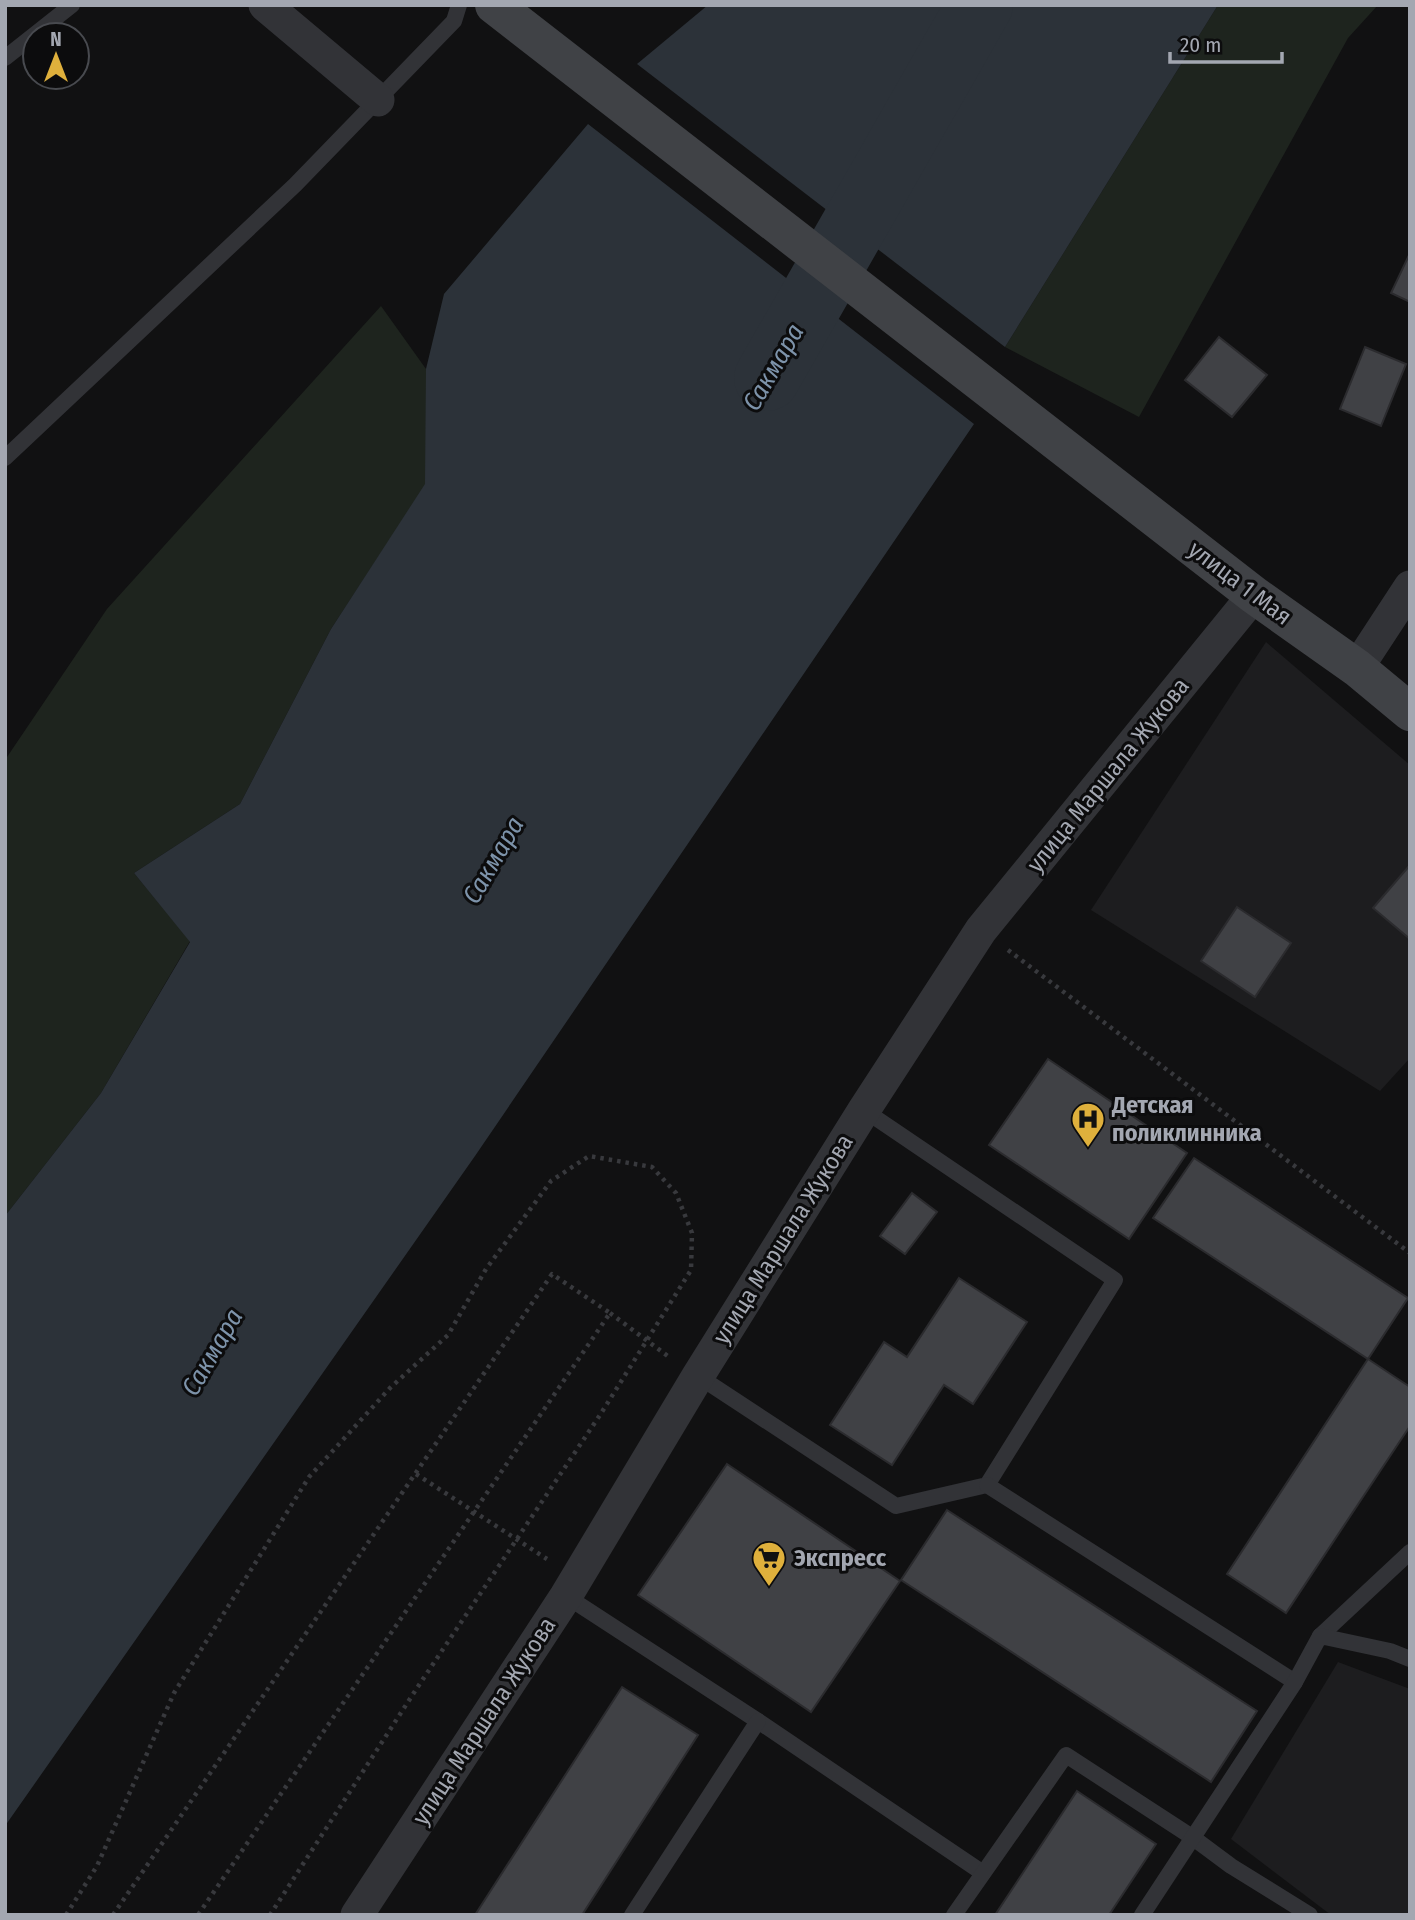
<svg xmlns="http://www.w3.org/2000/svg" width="1415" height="1920" viewBox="0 0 1415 1920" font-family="'Fira Sans Condensed',sans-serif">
	<rect width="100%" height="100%" fill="#111112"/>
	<g fill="#1d1d1f">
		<path d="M1266 642 1410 765V1058L1380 1091 1091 910Z"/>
		<path d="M1338 1662 1410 1689V1915H1331L1231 1839Z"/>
	</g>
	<g fill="#1e241e">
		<path d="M1218 5H1378L1348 38 1139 417 1005 347Z"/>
		<path d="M381 306 426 369V484L331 629 240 804 134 873 190 941 101 1093 5 1216V760L107 609Z"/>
	</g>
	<g fill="#2c3239">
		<path d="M708 5H1218L1005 347 637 64Z"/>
		<path d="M588 124 974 424 475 1156 5 1826V1216L101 1093 190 942 134 873 240 804 331 629 425 484 426 369 444 294Z"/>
	</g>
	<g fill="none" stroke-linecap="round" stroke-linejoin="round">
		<path stroke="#2c3239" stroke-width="66" d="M767 378 980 5"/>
	</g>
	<g fill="#404145" stroke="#2b2b2e" stroke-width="2">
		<path d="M1410 253V302L1391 293Z"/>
		<path d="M1219 337 1267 375 1232 417 1185 380Z"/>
		<path d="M1365 347 1406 364 1381 426 1340 409Z"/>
		<path d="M1410 865V939L1373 908Z"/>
		<path d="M1237 907 1291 943 1255 997 1201 961Z"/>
		<path d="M1048 1059 1187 1153 1129 1239 989 1145Z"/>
		<path d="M1194 1158 1408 1298 1368 1359 1153 1218Z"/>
		<path d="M912 1193 937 1212 905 1254 880 1236Z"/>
		<path d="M959 1278 1027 1322 973 1404 944 1385 892 1465 830 1425 884 1342 907 1357Z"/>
		<path d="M1368 1359 1410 1387V1426L1286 1613 1227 1574Z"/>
		<path d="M727 1464 900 1581 811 1712 638 1595Z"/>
		<path d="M947 1510 1257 1711 1211 1782 901 1580Z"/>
		<path d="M622 1687 698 1735 582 1915H475Z"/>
		<path d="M1077 1791 1156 1844 1109 1915H995Z"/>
	</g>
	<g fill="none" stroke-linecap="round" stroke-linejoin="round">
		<g stroke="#38393d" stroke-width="4.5" stroke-dasharray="3.5 5" stroke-linecap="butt">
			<path d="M1008 950 1410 1253"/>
			<path d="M610 1313 669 1357"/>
			<path d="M416 1474 547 1559"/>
			<path d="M66 1915 97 1866 174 1693 309 1477 390 1388 448 1335 486 1269 551 1181 589 1156 652 1167 676 1193 692 1233 691 1270 600 1415 417 1688 270 1915"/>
			<path d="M113 1915 552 1274 610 1313 198 1915"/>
		</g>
		<g stroke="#323337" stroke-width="16">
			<path d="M5 58 72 5"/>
			<path d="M5 458 295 185 454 21 459 5"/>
			<path d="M698 1376 896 1506 987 1485 1115 1280 864 1110"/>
			<path d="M987 1485 1295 1682"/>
			<path d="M566 1596 758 1721 983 1873"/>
			<path d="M1320 1636 1410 1552"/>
			<path d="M632 1915 758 1721"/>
			<path d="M954 1915 1066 1755 1192 1837 1231 1866 1310 1915"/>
			<path d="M1142 1915 1295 1682 1320 1636 1390 1651 1410 1659"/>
		</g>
		<g stroke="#323337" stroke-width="33">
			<path d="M265 5 378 100"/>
			<path d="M1357 668 1410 587"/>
			<path d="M357 1915 566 1596 698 1376 864 1110 981 930 1254 595"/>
		</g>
		<path stroke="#404246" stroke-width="38" d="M494 5 1254 595 1357 668 1410 712"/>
	</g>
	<defs>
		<symbol id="hospital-pin" viewBox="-11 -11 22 30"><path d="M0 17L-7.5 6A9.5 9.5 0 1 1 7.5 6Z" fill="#dfb03c" stroke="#0c0c0d"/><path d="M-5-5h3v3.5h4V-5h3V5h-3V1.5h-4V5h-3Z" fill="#111"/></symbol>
		<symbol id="supermarket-pin" viewBox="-11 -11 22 30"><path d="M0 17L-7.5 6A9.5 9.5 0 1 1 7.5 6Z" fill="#dfb03c" stroke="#0c0c0d"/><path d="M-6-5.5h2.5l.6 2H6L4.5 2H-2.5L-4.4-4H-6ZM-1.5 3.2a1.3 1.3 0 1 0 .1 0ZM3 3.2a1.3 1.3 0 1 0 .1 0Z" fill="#111"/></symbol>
	</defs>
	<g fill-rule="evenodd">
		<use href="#hospital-pin" x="1069" y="1100" width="38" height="52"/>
		<use href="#supermarket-pin" x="750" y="1539" width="38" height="52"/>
	</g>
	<g text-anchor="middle" stroke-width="6" stroke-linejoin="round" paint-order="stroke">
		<g font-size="24" fill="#a3a7b1" stroke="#0c0c0d">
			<text transform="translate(1240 583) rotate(37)" y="8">улица 1 Мая</text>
			<text transform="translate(1108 775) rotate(-51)" y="8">улица Маршала Жукова</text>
			<text transform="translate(783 1239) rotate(-58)" y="8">улица Маршала Жукова</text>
			<text transform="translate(484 1721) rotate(-57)" y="8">улица Маршала Жукова</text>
		</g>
		<g font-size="24" font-weight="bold" fill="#a3a7b1" stroke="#0c0c0d" text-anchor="start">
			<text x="1112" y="1113">Детская<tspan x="1112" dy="28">поликлинника</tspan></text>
			<text x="794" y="1566">Экспресс</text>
		</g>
		<g font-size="26" font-style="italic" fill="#7d93aa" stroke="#0c0c0d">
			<text transform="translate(773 367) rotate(-60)" y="9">Сакмара</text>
			<text transform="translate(493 860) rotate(-60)" y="9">Сакмара</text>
			<text transform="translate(212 1352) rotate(-60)" y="9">Сакмара</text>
		</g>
	</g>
	<rect width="1415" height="1920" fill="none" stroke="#a3a7b1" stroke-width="14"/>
	<g transform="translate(56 56)"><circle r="33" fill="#0c0c0d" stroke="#484a4f" stroke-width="2"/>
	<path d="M0-5L12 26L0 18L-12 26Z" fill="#dfb03c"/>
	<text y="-10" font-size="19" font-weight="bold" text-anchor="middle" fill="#a3a7b1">N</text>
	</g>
	<path d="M1170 52v10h112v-10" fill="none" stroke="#a3a7b1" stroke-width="3.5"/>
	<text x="1180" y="52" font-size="21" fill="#a3a7b1" stroke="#0c0c0d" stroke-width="5" paint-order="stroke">20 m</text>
</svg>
